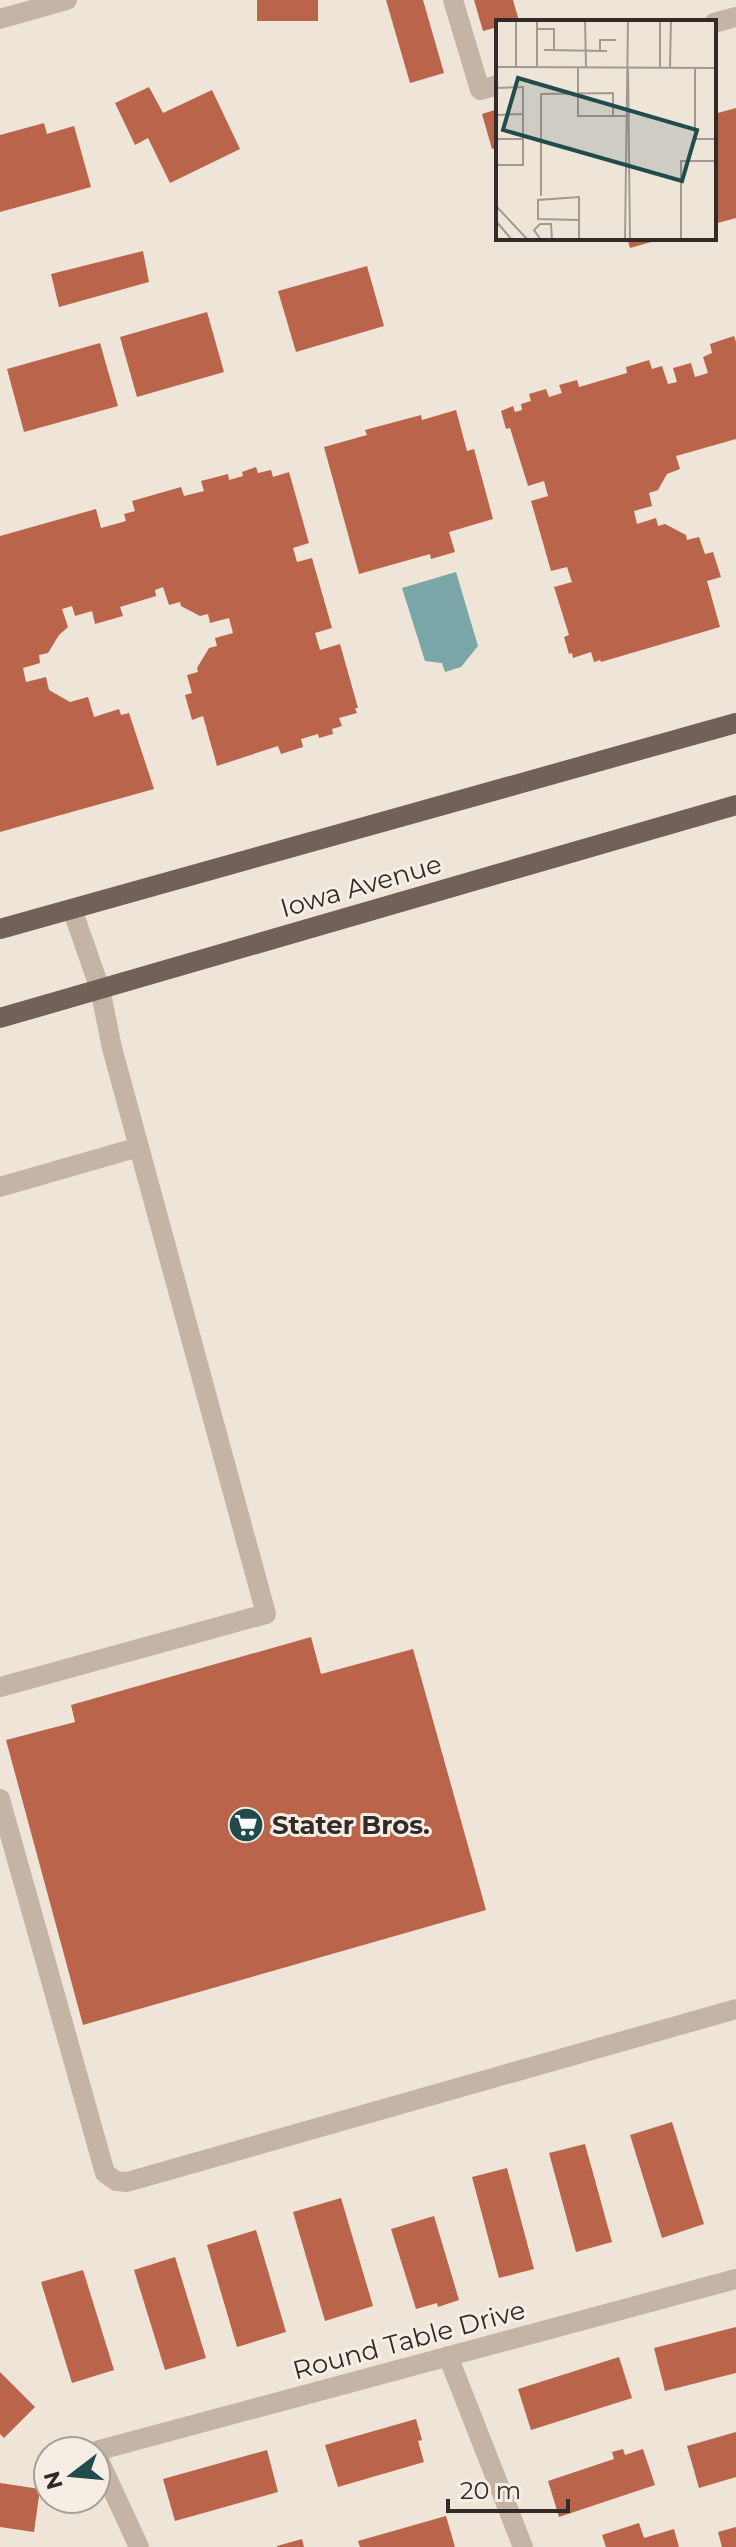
<svg xmlns="http://www.w3.org/2000/svg" width="736" height="2547" viewBox="0 0 736 2547" font-family="Montserrat,sans-serif">
	<rect width="100%" height="100%" fill="#eee4d8"/>
	<path fill="#7aa6a8" d="M456 572 478 646 461 667 445 672 442 663 425 661 402 588Z"/>
	<g fill="#ba654b">
		<rect x="257" y="0" width="61" height="21"/>
		<path d="M386 0H423L444 73 410 83Z"/>
		<path d="M474 0H513L519 21 498 22V27L483 31Z"/>
		<path d="M149 87 163 113 212 90 240 149 170 183 148 138 135 145 115 103Z"/>
		<path d="M736 108V218L714 224V114Z"/>
		<path d="M498 109V148L492 149 482 114Z"/>
		<path d="M44 123 47 134 74 126 91 187 0 212V135Z"/>
		<path d="M627 238H662V239L630 248Z"/>
		<path d="M143 251 149 282 59 307 51 274Z"/>
		<path d="M367 266 384 326 296 352 278 291Z"/>
		<path d="M207 312 224 372 137 397 120 337Z"/>
		<path d="M734 336 736 342V439L676 456 680 469 667 474 658 490 649 493 652 506 634 511 637 524 656 518 658 526 665 524 686 535 687 540 699 537 705 554 713 552 721 577 707 581 720 627 601 662 600 660 594 662 591 652 573 658 572 653 569 654 564 637 569 635 554 587 572 582 567 567 551 571 531 501 548 496 544 481 528 486 510 428 506 429 501 411 513 406 515 412 522 410 521 404 531 401 529 394 546 389 549 397 562 393 559 385 577 380 579 387 627 373 626 367 649 360 652 369 662 366 668 384 677 382 673 368 691 363 695 377 708 373 703 357 712 353 710 344Z"/>
		<path d="M100 343 118 406 24 432 7 369Z"/>
		<path d="M456 410 467 451 474 449 493 519 449 532 455 552 431 559 430 554 359 574 324 447 367 435 365 430 421 415 422 420Z"/>
		<path d="M256 467 258 473 271 470 273 477 289 472 309 543 293 548 297 562 312 558 332 628 315 633 320 650 340 644 358 708H355L357 713 339 718 342 726 332 729 333 734 319 738 318 734 301 739 303 747 281 754 278 746 217 766 203 716 192 720 185 695 192 693 187 675 198 672 197 668 209 648 217 646 215 638 233 633 229 618 210 623 208 614 200 616 181 606 180 602 169 605 163 587 155 590 156 596 120 607 123 616 95 624 92 611 75 616 72 606 62 609 68 627 59 635 48 653 39 655 40 663 23 668 26 682 46 677 49 690 70 702 88 697 94 717 119 709 121 715 129 713 154 789 0 832V536L96 509 101 528 126 521 124 514 135 511 132 501 181 487 184 496 204 491 201 481 228 474 229 480 243 476 242 472Z"/>
		<path d="M311 1637 321 1674 413 1649 486 1910 83 2025 6 1740 75 1722 71 1705Z"/>
		<path d="M672 2122 704 2224 662 2238 630 2135Z"/>
		<path d="M585 2144 612 2242 576 2252 549 2153Z"/>
		<path d="M507 2168 534 2269 499 2278 472 2177Z"/>
		<path d="M341 2198 373 2306 325 2321 293 2212Z"/>
		<path d="M434 2216 459 2300 438 2307 437 2303 416 2309 391 2229Z"/>
		<path d="M256 2230 286 2332 237 2347 207 2245Z"/>
		<path d="M175 2257 206 2358 165 2370 134 2270Z"/>
		<path d="M83 2270 114 2370 72 2383 41 2282Z"/>
		<path d="M736 2327V2373L665 2391 654 2348Z"/>
		<path d="M619 2357 632 2398 531 2430 518 2389Z"/>
		<path d="M0 2372 35 2407 4 2438 0 2434Z"/>
		<path d="M416 2419 422 2440 418 2441 424 2462 338 2487 325 2445Z"/>
		<path d="M736 2432V2477L699 2488 687 2446Z"/>
		<path d="M623 2449 625 2455 643 2449 655 2485 559 2517 548 2481 614 2459 612 2452Z"/>
		<path d="M267 2450 278 2492 175 2521 163 2479Z"/>
		<path d="M0 2483 40 2489 34 2532 0 2527Z"/>
		<path d="M446 2516 455 2547H360L358 2541Z"/>
		<path d="M639 2523 644 2538 674 2529 679 2547H606L602 2535Z"/>
		<path d="M736 2527V2547H722L718 2532Z"/>
		<path d="M302 2539 304 2547H277V2546Z"/>
	</g>
	<g fill="none" stroke-linecap="round" stroke-linejoin="round">
		<g stroke="#c4b4a6" stroke-width="20">
			<path d="M453 0 480 90 498 85"/>
			<path d="M0 19 67 0"/>
			<path d="M714 23 736 17"/>
			<path d="M0 1187 139 1147"/>
			<path d="M0 1687 266 1614 112 1048 100 989 72 909"/>
			<path d="M0 1799 105 2173 116 2181 127 2182 736 2009"/>
			<path d="M448 2356 523 2547"/>
			<path d="M96 2451 736 2279"/>
			<path d="M96 2454 139 2547"/>
		</g>
		<g stroke="#726158" stroke-width="20">
			<path d="M0 929 736 723"/>
			<path d="M0 1018 736 805"/>
		</g>
	</g>
	<defs>
		<symbol id="supermarket-disc" viewBox="-11 -11 22 22"><circle r="9.5" fill="#204c4e" stroke="#f6eee4"/><path d="M-6-5.5h2.5l.6 2H6L4.5 2H-2.5L-4.4-4H-6ZM-1.5 3.2a1.3 1.3 0 1 0 .1 0ZM3 3.2a1.3 1.3 0 1 0 .1 0Z" fill="#fff"/></symbol>
	</defs>
	<g fill-rule="evenodd">
		<use href="#supermarket-disc" x="226" y="1805" width="40" height="40"/>
	</g>
	<g text-anchor="middle" stroke-width="6" stroke-linejoin="round" paint-order="stroke">
		<g font-size="26" fill="#312a26" stroke="#f6eee4">
			<text transform="translate(361 886) rotate(-16)" y="9">Iowa Avenue</text>
			<text transform="translate(409 2340) rotate(-15)" y="9">Round Table Drive</text>
		</g>
		<g font-size="26" font-weight="bold" fill="#312a26" stroke="#f6eee4" text-anchor="start">
			<text x="272" y="1834">Stater Bros.</text>
		</g>
	</g>
	<g transform="translate(496 20)">
		<rect width="220" height="220" fill="#eee4d8"/>
		<path fill="none" stroke="#a29a91" stroke-width="2" d="M89 0 90 47M41 9H58V30M48 30 111 31M104 31V20H120M0 47 220 48M20 47V0M41 47V0M82 47V96H134M132 47 134 220M164 47V0M174 47 175 0M199 47V119H220M220 48V0M0 68 27 67V145H0M0 95 26 94M0 119H26M45 176V74L117 73V96M0 186 32 220M83 200 42 199V180L83 177V220M0 201 16 220M45 220 38 210 44 204H55L56 220M129 220 132 0M185 220V141H220L219 220"/>
		<path fill="#204c4e" fill-opacity="0.15" stroke="#204c4e" stroke-width="4" d="M22 58 201 110 186 161 7 110Z"/>
		<rect width="220" height="220" fill="none" stroke="#312a26" stroke-width="4"/>
	</g>
	<g transform="translate(72 2475) rotate(254)"><circle r="38" fill="#f6eee4" stroke="#a7a098" stroke-width="2"/>
	<path d="M0-6L14 30L0 20L-14 30Z" fill="#204c4e"/>
	<text y="-12" font-size="22" font-weight="bold" text-anchor="middle" fill="#312a26">N</text>
	</g>
	<path d="M448 2499v12h120v-12" fill="none" stroke="#312a26" stroke-width="4"/>
	<text x="460" y="2499" font-size="24" fill="#312a26" stroke="#f6eee4" stroke-width="6" paint-order="stroke">20 m</text>
</svg>
